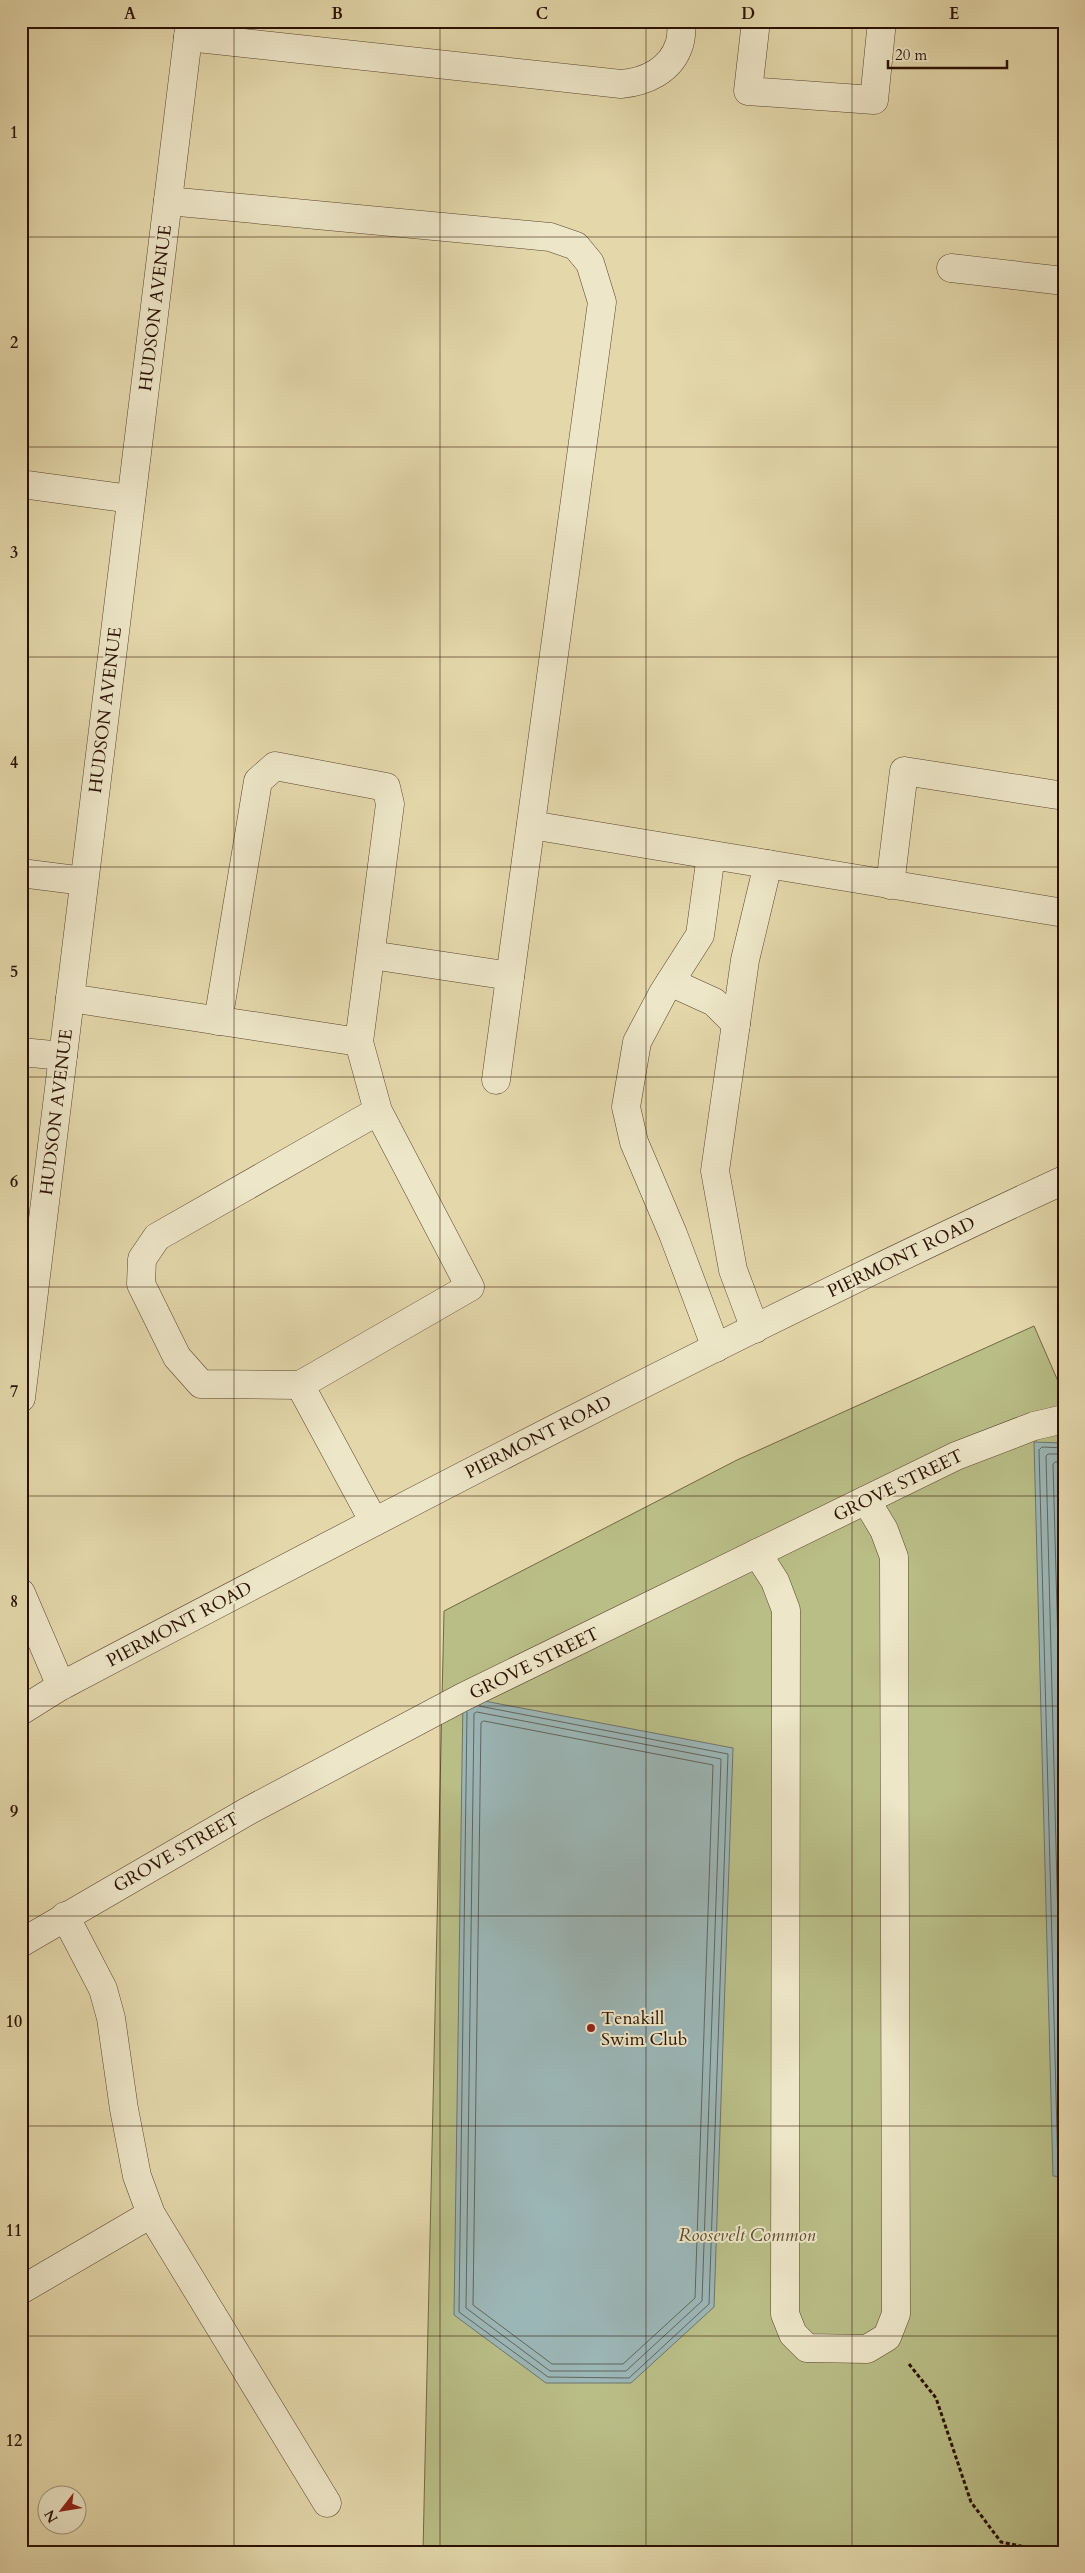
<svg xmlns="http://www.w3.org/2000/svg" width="1085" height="2573" viewBox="0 0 1085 2573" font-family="Cardo,serif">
	<rect width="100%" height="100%" fill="#e4d8ab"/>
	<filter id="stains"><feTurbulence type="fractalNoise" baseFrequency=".004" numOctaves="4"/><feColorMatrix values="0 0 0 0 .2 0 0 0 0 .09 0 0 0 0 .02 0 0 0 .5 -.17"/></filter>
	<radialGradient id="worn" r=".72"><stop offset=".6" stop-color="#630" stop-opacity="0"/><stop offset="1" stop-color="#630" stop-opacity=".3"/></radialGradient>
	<path fill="#b9bd86" stroke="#726744" d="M1034 1326 1064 1395V2552H423L444 1611 737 1460Z"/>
	<g fill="#9bb6b6" stroke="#6e746e">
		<path d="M1034 1442 1064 1443V2177L1053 2176Z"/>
		<path d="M463 1697 733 1748 714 2307 631 2383H546L454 2315Z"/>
	</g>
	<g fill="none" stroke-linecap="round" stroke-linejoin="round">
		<g stroke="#63645c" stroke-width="1">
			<path d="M1064 1448 1042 1447 1039 1450 1058 2170 1064 2172"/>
			<path d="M1064 1454H1048L1046 1456 1064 2159"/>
			<path d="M1064 1462H1055L1053 1464 1064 1866"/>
			<path d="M467 1712 459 2312 548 2377 629 2378 709 2304 728 1754 479 1706"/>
			<path d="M477 1712 721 1759 702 2301 626 2371H550L466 2308 474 1714Z"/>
			<path d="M484 1721 713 1765 695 2298 623 2364H552L473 2305 481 1723Z"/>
		</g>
		<defs>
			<g id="minor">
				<path d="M756 21 748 91 874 100 882 21"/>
				<path d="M188 37 621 84C646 82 671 70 679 45 682 38 681 28 682 21"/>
				<path d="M168 201 550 237 576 246 590 263 602 302 496 1080"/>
				<path d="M951 268 1064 281"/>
				<path d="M21 484 131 499"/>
				<path d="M531 825 1064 913"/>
				<path d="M711 855 700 935 663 993 637 1042 626 1107 634 1142 673 1234 716 1348"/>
				<path d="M21 873 84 881"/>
				<path d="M890 885 904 771 1064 796"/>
				<path d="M371 955 510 976"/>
				<path d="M670 982 714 1002 736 1024"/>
				<path d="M70 998 359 1042 378 1111 470 1287 300 1385 201 1384 177 1357 141 1284 142 1259 157 1237 378 1111"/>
				<path d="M218 1021 258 781 275 766 386 787 390 804 359 1042"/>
				<path d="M21 1052 63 1056"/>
				<path d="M755 1329 733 1270 715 1171 745 960 768 864"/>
				<path d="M300 1385 374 1522"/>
				<path d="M21 1398 190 21"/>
				<path d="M757 1553 775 1581 786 1610 785 2314 793 2334 807 2348 867 2349 887 2337 896 2314 894 1557 884 1530 866 1500"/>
				<path d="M21 1593 61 1686"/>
				<path d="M21 1711 61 1686C392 1512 724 1337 1064 1180"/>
				<path d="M65 1916 103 1989 111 2018 124 2109 137 2176 151 2214 327 2503"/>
				<path d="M21 1943 248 1811 463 1697 956 1456 1034 1426 1064 1419"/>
				<path d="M21 2290 151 2214"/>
			</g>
		</defs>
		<use href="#minor" stroke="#59432c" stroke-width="29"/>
		<path stroke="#2b1102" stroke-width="3" stroke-dasharray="4 2.5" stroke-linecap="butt" d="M909 2364 936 2398 971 2502 1001 2542 1045 2551 1064 2547"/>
		<use href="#minor" stroke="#ede6c8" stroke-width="28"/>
	</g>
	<path fill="none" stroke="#2b1102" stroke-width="1" stroke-opacity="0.55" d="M234 21V2552M440 21V2552M646 21V2552M852 21V2552M21 237H1064M21 447H1064M21 657H1064M21 867H1064M21 1077H1064M21 1287H1064M21 1496H1064M21 1706H1064M21 1916H1064M21 2126H1064M21 2336H1064"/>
	<circle fill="#8f2418" stroke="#ede6c8" stroke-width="2" cx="591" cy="2028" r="5"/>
	<g text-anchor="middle" stroke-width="4" stroke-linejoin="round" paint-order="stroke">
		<g font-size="18" fill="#2b1102" stroke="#ede6c8">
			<text transform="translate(155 308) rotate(-83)" y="6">HUDSON AVENUE</text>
			<text transform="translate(105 710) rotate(-83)" y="6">HUDSON AVENUE</text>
			<text transform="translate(56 1112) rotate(-83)" y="6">HUDSON AVENUE</text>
			<text transform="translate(901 1257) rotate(-26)" y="6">PIERMONT ROAD</text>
			<text transform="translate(538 1437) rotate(-27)" y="6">PIERMONT ROAD</text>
			<text transform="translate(898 1485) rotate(-26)" y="6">GROVE STREET</text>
			<text transform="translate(179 1624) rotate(-28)" y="6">PIERMONT ROAD</text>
			<text transform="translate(534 1663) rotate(-26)" y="6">GROVE STREET</text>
			<text transform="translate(176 1852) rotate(-30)" y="6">GROVE STREET</text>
		</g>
		<g font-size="18" fill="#2b1102" stroke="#ede6c8" text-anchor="start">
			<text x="601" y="2024">Tenakill<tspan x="601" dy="21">Swim Club</tspan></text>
		</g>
		<g font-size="18" font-style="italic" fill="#5d4d30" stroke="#ede6c8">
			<text x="747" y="2241">Roosevelt Common</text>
		</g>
	</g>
	<rect width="1085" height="2573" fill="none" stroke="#e4d8ab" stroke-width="55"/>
	<g transform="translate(62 2510) rotate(239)"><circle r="24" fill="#ede6c8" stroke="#9f9179"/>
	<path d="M0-4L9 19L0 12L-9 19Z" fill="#8f2418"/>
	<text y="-8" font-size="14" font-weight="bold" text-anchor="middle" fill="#2b1102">N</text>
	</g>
	<path d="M888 60v8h119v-8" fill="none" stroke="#2b1102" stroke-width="2.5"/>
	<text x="895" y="60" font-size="15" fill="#2b1102" stroke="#ede6c8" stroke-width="4" paint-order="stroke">20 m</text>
	<rect x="28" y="28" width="1030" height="2518" fill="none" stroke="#2b1102" stroke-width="2"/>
	<g font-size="16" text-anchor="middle" font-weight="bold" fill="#2b1102">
		<text x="130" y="19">A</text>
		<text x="337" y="19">B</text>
		<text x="542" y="19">C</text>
		<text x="748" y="19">D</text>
		<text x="954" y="19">E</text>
		<text x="14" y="138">1</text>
		<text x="14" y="348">2</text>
		<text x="14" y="558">3</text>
		<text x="14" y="768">4</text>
		<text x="14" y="977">5</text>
		<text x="14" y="1187">6</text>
		<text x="14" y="1397">7</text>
		<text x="14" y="1607">8</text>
		<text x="14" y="1817">9</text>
		<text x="14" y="2027">10</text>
		<text x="14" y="2236">11</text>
		<text x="14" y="2446">12</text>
	</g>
	<rect width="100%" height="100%" filter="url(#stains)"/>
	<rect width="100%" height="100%" fill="url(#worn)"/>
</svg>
